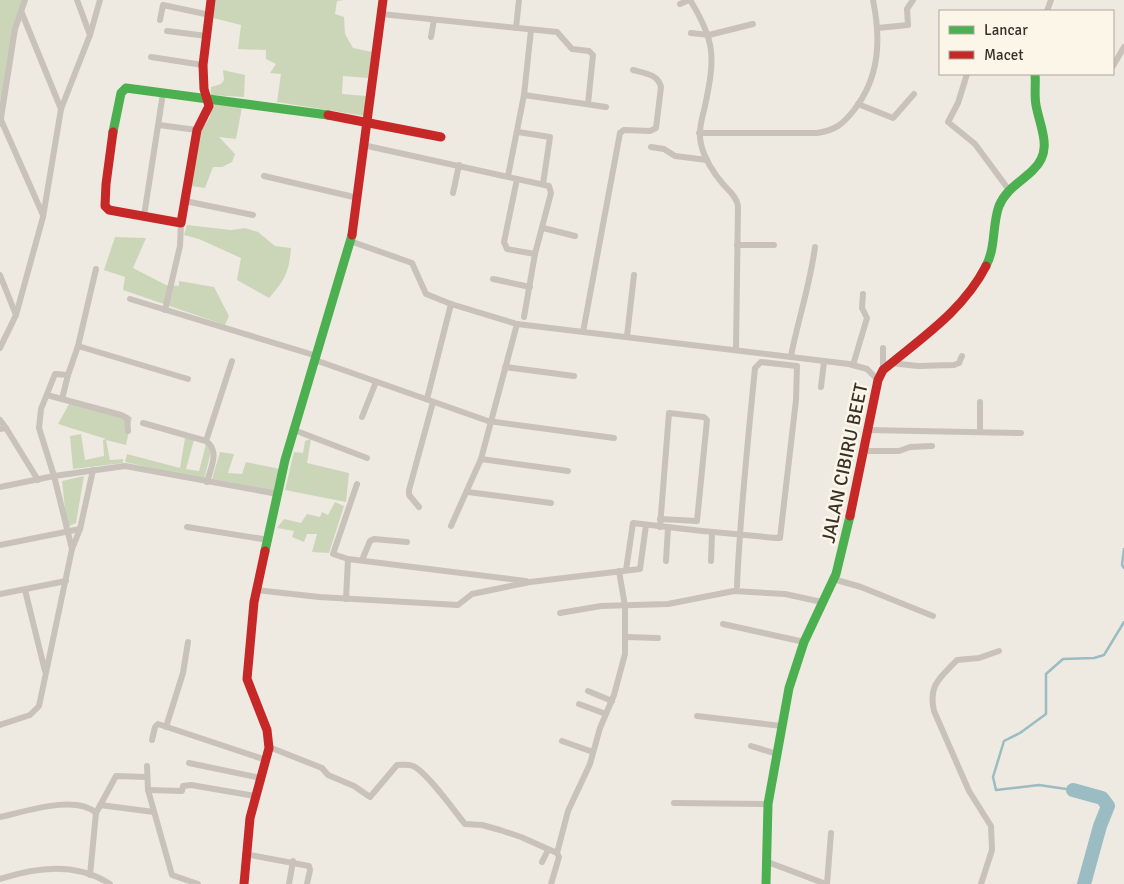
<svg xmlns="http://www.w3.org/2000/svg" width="1124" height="884" viewBox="0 0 1124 884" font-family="Signika,sans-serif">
	<rect width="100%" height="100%" fill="#eeeae1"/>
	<g fill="#cbd6b9">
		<path d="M0 0H27L12 45 0 113Z"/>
		<path d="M215 0H344L337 1 335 14 344 17 345 34 353 48 372 52 368 78 343 76 342 94 366 96 365 116 277 102 281 74 270 73 276 64 266 59V50L238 49 241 25 213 18Z"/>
		<path d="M223 70 245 75 244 97 211 95V87L221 84 224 80Z"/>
		<path d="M243 102 236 139 219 137 235 154 232 162 222 167H213L205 188 191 186 201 131 210 117 211 103Z"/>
		<path d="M187 225 231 230 245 228 258 232 275 246 291 248C289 272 285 280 269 298L237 280 241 258 199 239 184 235Z"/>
		<path d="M115 237 146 238 133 268 166 285 179 286V281L214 287 229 316 225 325 123 290 125 277 104 270Z"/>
		<path d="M69 404 132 417 126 445 106 440 110 460 123 459V463L73 469 70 436 81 434 85 460 104 456 103 440 106 439 58 424Z"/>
		<path d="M185 438 194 440 186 469 199 471 206 444 212 447 204 480 125 462 127 454 180 468Z"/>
		<path d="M311 439 307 463 349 473 346 502 285 490 294 452 303 453 305 441Z"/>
		<path d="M220 452 234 454 228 473 242 474 246 462 285 470 280 492 212 479Z"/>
		<path d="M84 476 76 523 67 527 62 481Z"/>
		<path d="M335 502 344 506 329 553 312 552 317 534H307L304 542 292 537 294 531 277 528 284 519 301 523 307 514 320 517 322 512 328 515Z"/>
	</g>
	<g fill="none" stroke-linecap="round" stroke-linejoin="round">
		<g stroke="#9bbcc2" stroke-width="2.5">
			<path d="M1124 549 1122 565 1124 568"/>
			<path d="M1073 790 1039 785 996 790 993 777 1004 741 1020 733 1046 714V674L1063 659 1094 658 1104 655 1124 622"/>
		</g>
		<path stroke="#9bbcc2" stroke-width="14" d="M1073 790 1102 798 1108 806 1100 826 1084 884"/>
		<g stroke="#c8c2ba" stroke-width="6">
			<path d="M690 0C716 42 715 58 705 106 702 119 698 131 701 144 704 158 714 174 723 184 729 191 737 197 738 206L736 349"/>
			<path d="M680 4 689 0"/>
			<path d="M21 11 61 109"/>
			<path d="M1047 11 1051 0"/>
			<path d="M381 14 557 32 572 49 589 51 593 55 588 104"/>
			<path d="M160 20 163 5 210 15"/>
			<path d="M516 28 519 0"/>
			<path d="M877 28 908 25 907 9 913 0"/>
			<path d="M167 31 207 36"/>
			<path d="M691 33 709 35 753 24"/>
			<path d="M90 35 100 0"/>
			<path d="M431 37 434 20"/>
			<path d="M151 57 203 65"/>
			<path d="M1113 66 1124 47"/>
			<path d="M967 74 958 103 948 122 975 144 1009 190"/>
			<path d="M524 95 606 107"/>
			<path d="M858 104 893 118 914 94"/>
			<path d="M1 120 43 215"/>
			<path d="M0 124 15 29 25 0"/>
			<path d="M159 125 197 130"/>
			<path d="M518 132 550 137 543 184"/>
			<path d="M699 133H817C836 130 843 124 854 110 880 77 881 39 873 0"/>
			<path d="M363 145 549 186 551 193 535 254 524 317"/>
			<path d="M651 147 664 149 675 156 707 160"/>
			<path d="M264 176 358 198"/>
			<path d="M508 176 524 95 531 30"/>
			<path d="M517 179 504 242 507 249 535 254"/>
			<path d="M453 193 459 165"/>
			<path d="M185 201 253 215"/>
			<path d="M144 216 163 93"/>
			<path d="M543 228 575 236"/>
			<path d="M350 241 412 263 426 294 451 304 517 324 849 364 867 369 878 380"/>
			<path d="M737 245H774"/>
			<path d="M0 275 16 315"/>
			<path d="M493 279 530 287"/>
			<path d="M130 299 317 356"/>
			<path d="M165 310 180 246 181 223"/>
			<path d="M583 332 620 133 624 130 650 131 656 128 661 87C658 74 644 73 633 70"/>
			<path d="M627 336 634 275"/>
			<path d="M78 346 188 379"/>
			<path d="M0 348 16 315 43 217 61 109 90 35 77 0"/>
			<path d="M791 356C798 320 810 285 815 247"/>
			<path d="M315 360 488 421 614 438"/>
			<path d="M890 363 918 366 954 365 959 363 962 356"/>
			<path d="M853 365 867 318 862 308 863 294"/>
			<path d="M505 367 574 376"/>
			<path d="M883 370V348"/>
			<path d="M821 387 824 362"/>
			<path d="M47 395 121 415 127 418 128 431"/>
			<path d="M62 399 68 375"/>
			<path d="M427 399 451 304"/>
			<path d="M362 417 376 382"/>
			<path d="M0 420 6 428"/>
			<path d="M143 423 206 441C220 451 211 467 207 482"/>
			<path d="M0 429 6 428 38 480"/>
			<path d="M294 430 367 458"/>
			<path d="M868 430 1021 433"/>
			<path d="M980 431V402"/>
			<path d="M206 441 232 361"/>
			<path d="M864 451H899L910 447 932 446"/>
			<path d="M481 459 568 471"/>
			<path d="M0 487 54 476 125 466 278 494"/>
			<path d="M468 492 551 503"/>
			<path d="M419 507 409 495V490L433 402"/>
			<path d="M451 526 481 459 517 324"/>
			<path d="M187 527 269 540"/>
			<path d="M660 527 669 413 704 417 707 420 697 521 660 519"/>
			<path d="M0 545 80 529"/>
			<path d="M72 549 54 476 39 428 41 409 55 374 68 375 78 346 96 269"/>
			<path d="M348 559 333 554 357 484"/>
			<path d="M362 560 370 541 374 539 407 542"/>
			<path d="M666 561 668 528"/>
			<path d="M711 561 712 533"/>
			<path d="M626 570 633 523C681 529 729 534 778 538H780L796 400 797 366 761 362 755 368C748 440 740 513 737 586"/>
			<path d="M833 579 861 587 933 616"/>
			<path d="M25 590 45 671"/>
			<path d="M256 590 319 597 458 605 472 594 530 582 640 569 646 525"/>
			<path d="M0 594 66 581"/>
			<path d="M346 599 348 559 526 581"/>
			<path d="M560 613 601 606 668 604 734 591 785 594 822 602"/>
			<path d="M723 624 804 642"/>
			<path d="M626 637 658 638"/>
			<path d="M588 691 612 701"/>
			<path d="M579 704 606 714"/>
			<path d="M697 716 782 726"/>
			<path d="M0 725 30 715 39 706 72 549 80 529 93 470"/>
			<path d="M166 727 183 673 188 642"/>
			<path d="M152 740 155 727 158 724 266 760"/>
			<path d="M562 741 593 752"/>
			<path d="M751 746 777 754"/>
			<path d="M269 747 322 768 328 775 354 786 370 797 397 765C403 765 408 764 413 766 426 771 455 812 465 824L482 825 500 830 521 837 557 853"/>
			<path d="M189 763 261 778"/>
			<path d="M147 766 148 790 172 875 198 884"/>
			<path d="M148 790 182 791 183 786 191 785 255 796"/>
			<path d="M674 803 768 804"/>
			<path d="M100 805 154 812"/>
			<path d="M96 813 116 776 146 777"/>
			<path d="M0 817C24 812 76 794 96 813L90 875"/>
			<path d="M245 854 309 866 310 870 307 884"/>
			<path d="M765 861 826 884"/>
			<path d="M542 862 548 850"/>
			<path d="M0 879C37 867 76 862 110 884"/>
			<path d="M289 884 293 861"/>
			<path d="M551 884 559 857 557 853 568 811 590 764 600 728 614 695 625 654V606L619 571"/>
			<path d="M827 884 831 833"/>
			<path d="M981 884 992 850 991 826 969 791 934 711C928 685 940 678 957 660L979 658 999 651"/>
		</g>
		<g stroke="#4caf50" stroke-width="9">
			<path d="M113 132 121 93 126 88 328 115"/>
			<path d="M986 266C996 247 992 225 999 206 1006 189 1021 182 1033 170 1054 150 1040 128 1036 105 1034 95 1036 84 1035 74"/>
			<path d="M265 551 285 460 352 235"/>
			<path d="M766 884 768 804 789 688 804 642 836 574 850 516"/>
		</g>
		<g stroke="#c62828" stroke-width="9">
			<path d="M328 115 441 137"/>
			<path d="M113 132 106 184 105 206 109 210 181 223 197 130 209 106 204 89 203 65 211 0"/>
			<path d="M352 235 383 0"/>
			<path d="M850 516 878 380 883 370C921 338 963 311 986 266"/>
			<path d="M244 884 250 818 269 748 267 730 247 679 254 602 265 551"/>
		</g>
	</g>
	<g text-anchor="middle" stroke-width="5" stroke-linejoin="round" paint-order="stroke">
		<g font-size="19" fill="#393027" stroke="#fbf6e8">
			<text transform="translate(844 463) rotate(-78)" y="7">JALAN CIBIRU BEET</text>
		</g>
	</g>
	<rect x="939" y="10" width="175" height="65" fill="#fbf6e8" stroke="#ada79b"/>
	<rect x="949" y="26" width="25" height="8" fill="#4caf50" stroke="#ada79b"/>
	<text x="984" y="35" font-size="15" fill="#393027">Lancar</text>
	<rect x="949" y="51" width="25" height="8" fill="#c62828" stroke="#ada79b"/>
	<text x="984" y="60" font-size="15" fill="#393027">Macet</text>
</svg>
